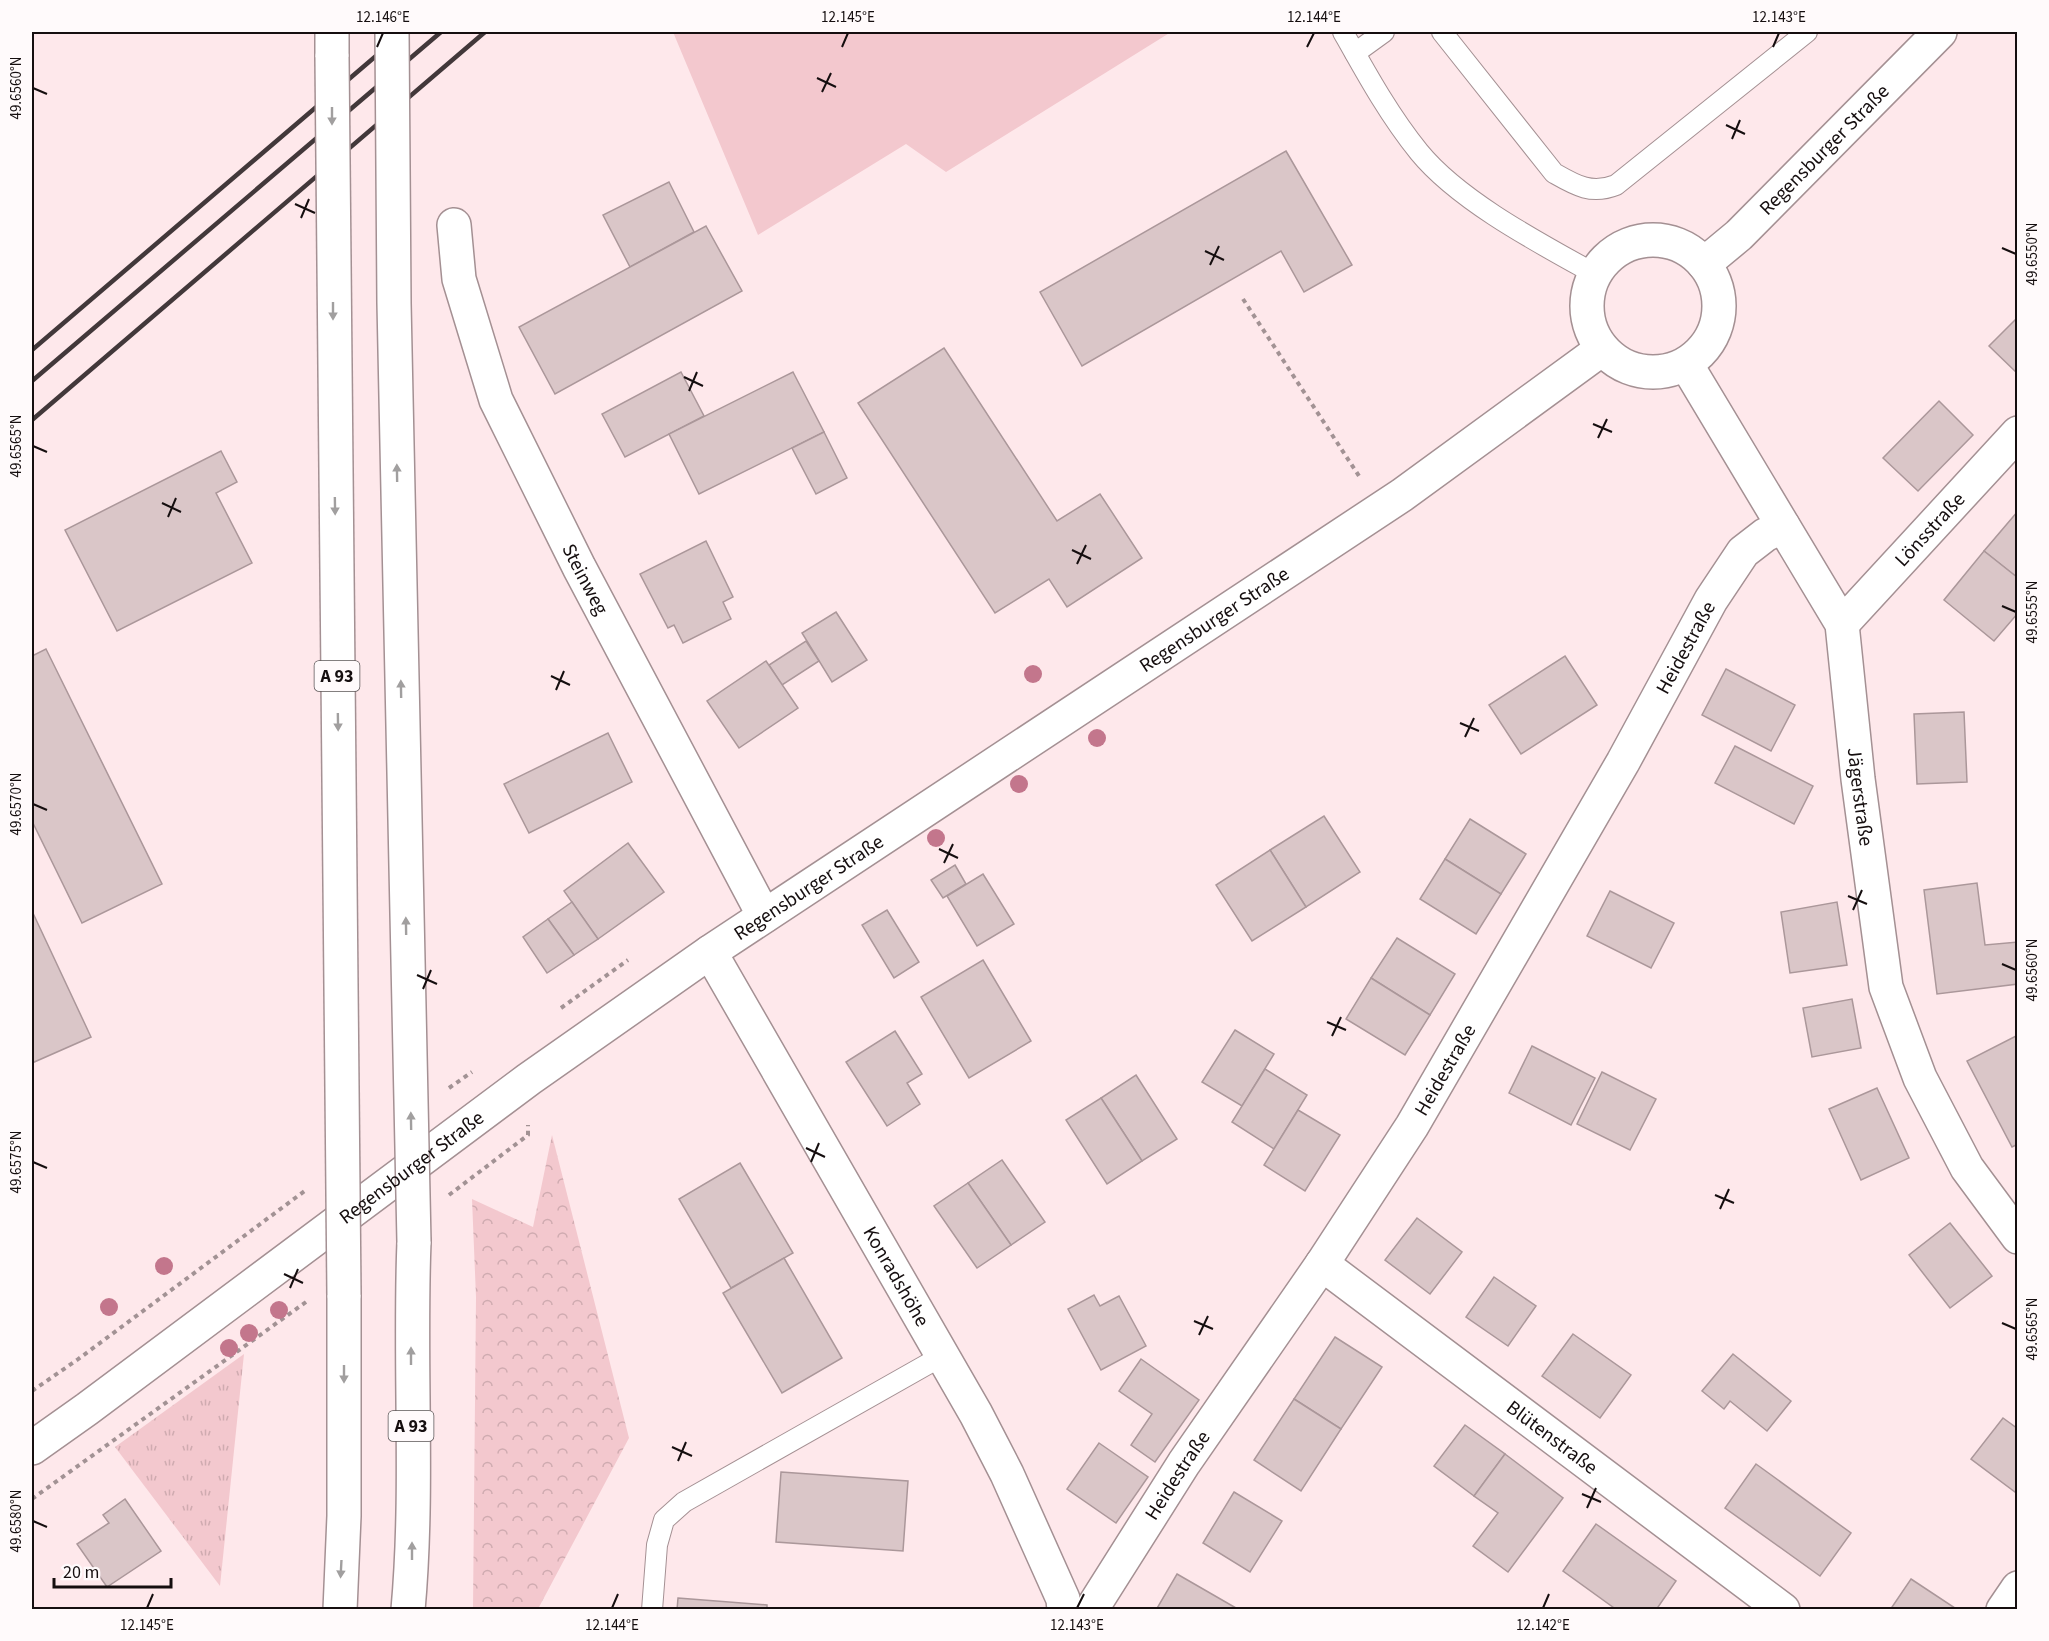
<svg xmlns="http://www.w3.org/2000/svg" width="2049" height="1641" viewBox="0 0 2049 1641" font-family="'Source Sans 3',sans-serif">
	<defs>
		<pattern id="grass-tufts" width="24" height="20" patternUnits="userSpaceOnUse" patternTransform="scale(1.5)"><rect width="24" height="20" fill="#f3c8ce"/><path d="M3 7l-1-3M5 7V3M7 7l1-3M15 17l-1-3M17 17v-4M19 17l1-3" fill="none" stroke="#cfabb0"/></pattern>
		<pattern id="forest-crowns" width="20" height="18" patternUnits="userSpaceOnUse" patternTransform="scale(1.5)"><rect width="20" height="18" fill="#f3c8ce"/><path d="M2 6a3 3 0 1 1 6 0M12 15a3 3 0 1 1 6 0" fill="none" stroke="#cfabb0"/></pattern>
	</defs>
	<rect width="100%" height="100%" fill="#fee8eb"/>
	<path fill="url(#grass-tufts)" d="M244 1354 220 1586 115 1447Z"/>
	<path fill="url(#forest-crowns)" d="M552 1135 629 1438 538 1609H473L476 1297 472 1199 533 1227Z"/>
	<path fill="#f3c8ce" d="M673 32H1171L946 172 906 144 758 235Z"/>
	<g fill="#dac6c8" stroke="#ab979a" stroke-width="1.5">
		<path d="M1286 151 1352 265 1304 292 1281 251 1082 366 1040 292Z"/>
		<path d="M669 182 694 232 630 267 603 215Z"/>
		<path d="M706 226 742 291 555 394 519 327Z"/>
		<path d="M2018 317V374L1989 346Z"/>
		<path d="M944 348 1057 521 1100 494 1142 558 1067 607 1049 579 995 613 858 403Z"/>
		<path d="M681 372 704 416 625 457 602 414Z"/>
		<path d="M793 372 824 432 699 494 669 434Z"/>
		<path d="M1939 401 1973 435 1918 491 1883 458Z"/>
		<path d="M824 432 847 478 816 494 792 448Z"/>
		<path d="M221 451 237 482 216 493 252 563 117 631 65 530Z"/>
		<path d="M2018 511V578L1984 551Z"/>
		<path d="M706 541 733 597 723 602 731 619 683 643 674 625 668 628 640 574Z"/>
		<path d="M1984 551 2018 578V613L1994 641 1944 600Z"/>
		<path d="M836 612 867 660 832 682 802 633Z"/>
		<path d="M806 641 819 661 782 685 769 665Z"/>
		<path d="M46 649 162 884 82 923 32 821V656Z"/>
		<path d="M1565 656 1597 705 1521 754 1489 705Z"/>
		<path d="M766 661 798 708 739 748 707 701Z"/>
		<path d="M1726 669 1795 705 1771 751 1702 715Z"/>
		<path d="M1964 712 1967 782 1917 784 1914 714Z"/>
		<path d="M608 733 632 782 529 833 504 784Z"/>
		<path d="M1735 746 1813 786 1794 824 1715 783Z"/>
		<path d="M1324 816 1360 872 1306 907 1270 850Z"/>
		<path d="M1470 819 1526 854 1501 894 1445 859Z"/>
		<path d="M628 843 664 892 598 939 564 891Z"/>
		<path d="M1270 850 1306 907 1252 941 1216 885Z"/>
		<path d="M1445 859 1501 894 1476 934 1420 899Z"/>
		<path d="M955 865 966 884 943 898 931 880Z"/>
		<path d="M983 874 1014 924 977 946 947 896Z"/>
		<path d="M1977 883 1985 945 2018 942V984L1937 994 1924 890Z"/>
		<path d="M1610 891 1674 923 1651 968 1587 936Z"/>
		<path d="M572 902 598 939 574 955 548 919Z"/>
		<path d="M1837 902 1847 965 1790 973 1781 912Z"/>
		<path d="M887 910 919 962 894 978 862 925Z"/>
		<path d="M32 911 91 1037 32 1063Z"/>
		<path d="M548 919 574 955 547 973 523 937Z"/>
		<path d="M1397 938 1455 974 1430 1015 1371 978Z"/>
		<path d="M983 960 1031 1041 969 1078 921 997Z"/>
		<path d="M1371 978 1430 1015 1405 1055 1346 1019Z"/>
		<path d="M1852 999 1861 1048 1812 1057 1803 1008Z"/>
		<path d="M1235 1030 1274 1054 1242 1106 1202 1082Z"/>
		<path d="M895 1031 922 1074 907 1083 920 1104 887 1126 846 1062Z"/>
		<path d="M2018 1035V1144L2012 1147 1967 1061Z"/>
		<path d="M1532 1046 1595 1078 1571 1125 1509 1093Z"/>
		<path d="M1265 1069 1307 1095 1274 1149 1232 1122Z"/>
		<path d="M1602 1072 1656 1099 1630 1150 1577 1124Z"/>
		<path d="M1136 1075 1177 1139 1142 1161 1101 1098Z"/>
		<path d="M1877 1088 1909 1158 1861 1180 1829 1109Z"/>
		<path d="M1101 1098 1142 1161 1107 1184 1066 1120Z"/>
		<path d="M1298 1110 1340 1135 1305 1191 1264 1165Z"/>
		<path d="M1002 1160 1045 1222 1011 1245 968 1183Z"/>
		<path d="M740 1163 793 1253 731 1288 679 1199Z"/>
		<path d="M968 1183 1011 1245 977 1268 934 1206Z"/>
		<path d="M1417 1218 1462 1252 1430 1294 1385 1260Z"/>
		<path d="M1950 1223 1992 1276 1950 1308 1909 1255Z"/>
		<path d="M784 1258 842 1358 782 1393 723 1293Z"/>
		<path d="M1494 1277 1536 1306 1508 1346 1466 1317Z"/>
		<path d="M1094 1295 1100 1306 1119 1296 1146 1346 1101 1370 1068 1309Z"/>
		<path d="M1573 1334 1631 1375 1600 1418 1542 1376Z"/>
		<path d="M1335 1337 1382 1367 1341 1429 1294 1399Z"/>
		<path d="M1733 1354 1791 1401 1767 1431 1730 1401 1724 1409 1702 1391Z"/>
		<path d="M1141 1359 1199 1400 1155 1462 1131 1445 1152 1414 1119 1391Z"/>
		<path d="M1294 1399 1341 1429 1301 1491 1254 1460Z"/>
		<path d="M2003 1418 2018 1429V1489L2015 1492 1971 1459Z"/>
		<path d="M1465 1425 1505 1454 1474 1496 1434 1466Z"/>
		<path d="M1099 1443 1148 1477 1116 1523 1067 1489Z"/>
		<path d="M1505 1454 1563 1498 1508 1572 1473 1546 1498 1513 1474 1496Z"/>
		<path d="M1756 1464 1851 1533 1820 1576 1725 1508Z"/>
		<path d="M781 1472 908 1481 903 1551 776 1542Z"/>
		<path d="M1234 1492 1282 1521 1250 1572 1203 1543Z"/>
		<path d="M125 1499 161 1551 107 1587 77 1544 109 1523 103 1515Z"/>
		<path d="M1596 1524 1676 1581 1656 1610H1617L1563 1571Z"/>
		<path d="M1177 1574 1236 1608V1610H1156Z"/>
		<path d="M1911 1579 1955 1608 1954 1610H1890Z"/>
		<path d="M678 1598 767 1605V1610H677Z"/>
	</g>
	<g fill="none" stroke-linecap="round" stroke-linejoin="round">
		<defs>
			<g id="lane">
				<path d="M1343 32C1366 73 1389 115 1419 152 1459 201 1539 243 1595 274"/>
				<path d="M1442 32 1554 173C1575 185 1591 195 1616 185L1807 32"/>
				<path d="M1355 53 1384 32"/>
				<path d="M652 1610 657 1545 664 1520 684 1502 942 1356"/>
			</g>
			<g id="street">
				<path id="s1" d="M454 225 459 279 496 400 579 567 764 916"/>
				<path id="s2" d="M1686 364 1842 624 1858 779 1886 987 1920 1078 1967 1168 2018 1237"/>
				<path id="s3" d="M1842 624 2018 433"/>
				<path id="s4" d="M710 952 976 1414 1007 1474 1063 1599 1064 1610"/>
				<path id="s5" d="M1322 1264 1783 1610"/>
				<path id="s6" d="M1091 1610 1184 1463 1322 1264 1412 1126 1623 762 1711 600 1743 552 1765 535 1783 526"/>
				<path d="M2003 1610 2018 1588"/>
			</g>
			<g id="secondary">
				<circle cx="1653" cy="306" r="66"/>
				<path id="s7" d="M1704 264 1739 235 1940 32"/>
				<path id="s8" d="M32 1448 87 1409 529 1079 710 952 1402 495 1602 349"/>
			</g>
			<g id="highway">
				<path d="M332 32V57"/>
				<path d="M340 1610 344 1516V1295"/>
				<path d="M408 1610C419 1489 409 1364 414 1242"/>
			</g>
		</defs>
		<use href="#lane" stroke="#a49093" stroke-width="22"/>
		<use href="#street" stroke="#a49093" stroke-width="36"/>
		<use href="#secondary" stroke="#a49093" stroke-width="36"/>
		<use href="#highway" stroke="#a49093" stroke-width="36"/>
		<g stroke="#a29294" stroke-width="4" stroke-dasharray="4.5 4.5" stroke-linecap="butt">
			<path d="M1243 299 1361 479"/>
			<path d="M561 1008 628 960"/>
			<path d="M449 1088 472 1072"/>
			<path d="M449 1195 528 1135V1125"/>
			<path d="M32 1391 77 1360 306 1190"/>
			<path d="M32 1499 306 1302"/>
		</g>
		<use href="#lane" stroke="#fff" stroke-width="20"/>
		<use href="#street" stroke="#fff" stroke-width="33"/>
		<use href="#secondary" stroke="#fff" stroke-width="33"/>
		<use href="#highway" stroke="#fff" stroke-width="33"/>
		<g stroke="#42383a" stroke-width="4.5">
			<path d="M32 350 404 32"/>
			<path d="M32 381 441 32"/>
			<path d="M32 420 485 32"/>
		</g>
		<defs>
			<g id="highway-bridge">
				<path d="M392 32 394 303 414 1242"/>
				<path d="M332 57 344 1295"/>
			</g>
		</defs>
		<use href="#highway-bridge" stroke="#a49093" stroke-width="36" stroke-linecap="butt"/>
		<use href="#highway-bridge" stroke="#fff" stroke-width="33"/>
	</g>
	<g fill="#c3768c">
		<circle cx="1033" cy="674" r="9"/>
		<circle cx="1097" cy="738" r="9"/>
		<circle cx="1019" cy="784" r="9"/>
		<circle cx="936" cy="838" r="9"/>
		<circle cx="164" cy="1266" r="9"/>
		<circle cx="109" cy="1307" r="9"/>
		<circle cx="279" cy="1310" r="9"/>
		<circle cx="249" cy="1333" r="9"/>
		<circle cx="229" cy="1348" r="9"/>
	</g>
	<defs><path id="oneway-solid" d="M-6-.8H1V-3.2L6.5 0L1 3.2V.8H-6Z" transform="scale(1.5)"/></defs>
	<g fill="#a19f9f">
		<use href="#oneway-solid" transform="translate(332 116) rotate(90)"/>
		<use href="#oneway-solid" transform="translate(333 311) rotate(90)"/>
		<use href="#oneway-solid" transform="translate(397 473) rotate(-91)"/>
		<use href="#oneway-solid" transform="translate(335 506) rotate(89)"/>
		<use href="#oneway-solid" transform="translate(401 689) rotate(-91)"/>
		<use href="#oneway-solid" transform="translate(338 722) rotate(89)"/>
		<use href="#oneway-solid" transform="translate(406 926) rotate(-91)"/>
		<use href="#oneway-solid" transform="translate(411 1121) rotate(-91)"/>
		<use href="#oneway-solid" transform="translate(411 1356) rotate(-90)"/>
		<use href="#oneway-solid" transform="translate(344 1374) rotate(90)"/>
		<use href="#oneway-solid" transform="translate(412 1551) rotate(-90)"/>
		<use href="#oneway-solid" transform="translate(341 1569) rotate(93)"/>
	</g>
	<path fill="none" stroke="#150e0f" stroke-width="2" d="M377 47 383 33M842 47 848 33M1307 47 1314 33M1773 47 1779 33M817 78 836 87M33 88 47 94M822 92 831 73M1726 125 1745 134M1732 139 1740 120M295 204 315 213M301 218 309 199M2002 248 2016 254M1205 251 1224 260M1210 265 1219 246M684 377 703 386M689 391 697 372M1593 424 1612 432M1598 438 1607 419M33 446 47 452M162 503 181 512M168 517 176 498M1072 550 1091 559M1077 564 1086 545M2002 606 2016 612M551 676 570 685M556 690 564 671M1460 723 1479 731M1465 737 1474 718M33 804 47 810M939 849 958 858M944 863 953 844M1848 896 1867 904M1853 910 1862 890M2002 964 2016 970M417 975 437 984M423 989 431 970M1327 1022 1346 1030M1332 1036 1341 1017M806 1148 825 1157M33 1162 47 1168M811 1162 819 1143M1715 1195 1734 1203M1720 1209 1729 1189M284 1274 303 1283M290 1288 298 1269M1194 1321 1213 1329M2002 1323 2016 1329M1199 1335 1208 1316M672 1447 692 1456M678 1461 686 1442M1582 1494 1601 1502M1587 1508 1596 1488M33 1521 47 1527M147 1608 153 1594M612 1608 618 1594M1077 1608 1084 1594M1543 1608 1549 1594"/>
	<g text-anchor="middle" stroke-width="4.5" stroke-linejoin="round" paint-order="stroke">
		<g fill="#fffafb" stroke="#5b5556" stroke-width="1.5">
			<rect x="314.5" y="661" width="45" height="30" rx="4.5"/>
			<rect x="388.5" y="1411" width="45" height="30" rx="4.5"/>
		</g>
		<g font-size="18" font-weight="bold" fill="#150e0f">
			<text x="337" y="682">A 93</text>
			<text x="411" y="1432">A 93</text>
		</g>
		<g font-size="20" fill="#150e0f" stroke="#fffafb">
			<text dy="7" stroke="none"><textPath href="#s7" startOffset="166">Regensburger Straße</textPath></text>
			<text dy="7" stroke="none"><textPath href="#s3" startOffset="129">Lönsstraße</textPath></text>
			<text dy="7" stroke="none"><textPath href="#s1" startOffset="381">Steinweg</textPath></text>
			<text dy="7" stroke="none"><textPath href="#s8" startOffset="1444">Regensburger Straße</textPath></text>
			<text dy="7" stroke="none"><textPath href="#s6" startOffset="1132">Heidestraße</textPath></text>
			<text dy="7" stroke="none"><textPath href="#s2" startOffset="477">Jägerstraße</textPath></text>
			<text dy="7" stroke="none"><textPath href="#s8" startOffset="958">Regensburger Straße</textPath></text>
			<text dy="7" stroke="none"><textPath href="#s6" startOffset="646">Heidestraße</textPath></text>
			<text dy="7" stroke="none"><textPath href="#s8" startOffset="472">Regensburger Straße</textPath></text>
			<text dy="7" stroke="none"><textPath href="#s4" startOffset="374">Konradshöhe</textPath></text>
			<text dy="7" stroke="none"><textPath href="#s5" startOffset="288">Blütenstraße</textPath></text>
			<text dy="7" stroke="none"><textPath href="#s6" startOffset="160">Heidestraße</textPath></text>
		</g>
	</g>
	<rect width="2049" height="1641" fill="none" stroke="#fffafb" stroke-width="66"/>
	<path d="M54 1578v9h117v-9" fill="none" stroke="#150e0f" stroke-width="3"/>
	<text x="63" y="1578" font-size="18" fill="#150e0f" stroke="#fffafb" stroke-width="4.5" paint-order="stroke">20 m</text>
	<rect x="33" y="33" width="1983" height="1575" fill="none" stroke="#150e0f" stroke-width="2"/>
	<g font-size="15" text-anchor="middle" fill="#150e0f">
		<text x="383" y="22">12.146°E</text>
		<text x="848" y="22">12.145°E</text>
		<text x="1314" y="22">12.144°E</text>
		<text x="1779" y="22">12.143°E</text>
		<text transform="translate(16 88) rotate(-90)" y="5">49.6560°N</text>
		<text transform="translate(2032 254) rotate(-90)" y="5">49.6550°N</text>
		<text transform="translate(16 446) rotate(-90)" y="5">49.6565°N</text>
		<text transform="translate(2032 612) rotate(-90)" y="5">49.6555°N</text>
		<text transform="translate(16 804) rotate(-90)" y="5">49.6570°N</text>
		<text transform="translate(2032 970) rotate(-90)" y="5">49.6560°N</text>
		<text transform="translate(16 1162) rotate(-90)" y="5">49.6575°N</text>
		<text transform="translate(2032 1329) rotate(-90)" y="5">49.6565°N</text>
		<text transform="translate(16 1521) rotate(-90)" y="5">49.6580°N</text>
		<text x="147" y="1630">12.145°E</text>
		<text x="612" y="1630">12.144°E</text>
		<text x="1077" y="1630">12.143°E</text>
		<text x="1543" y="1630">12.142°E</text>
	</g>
</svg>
